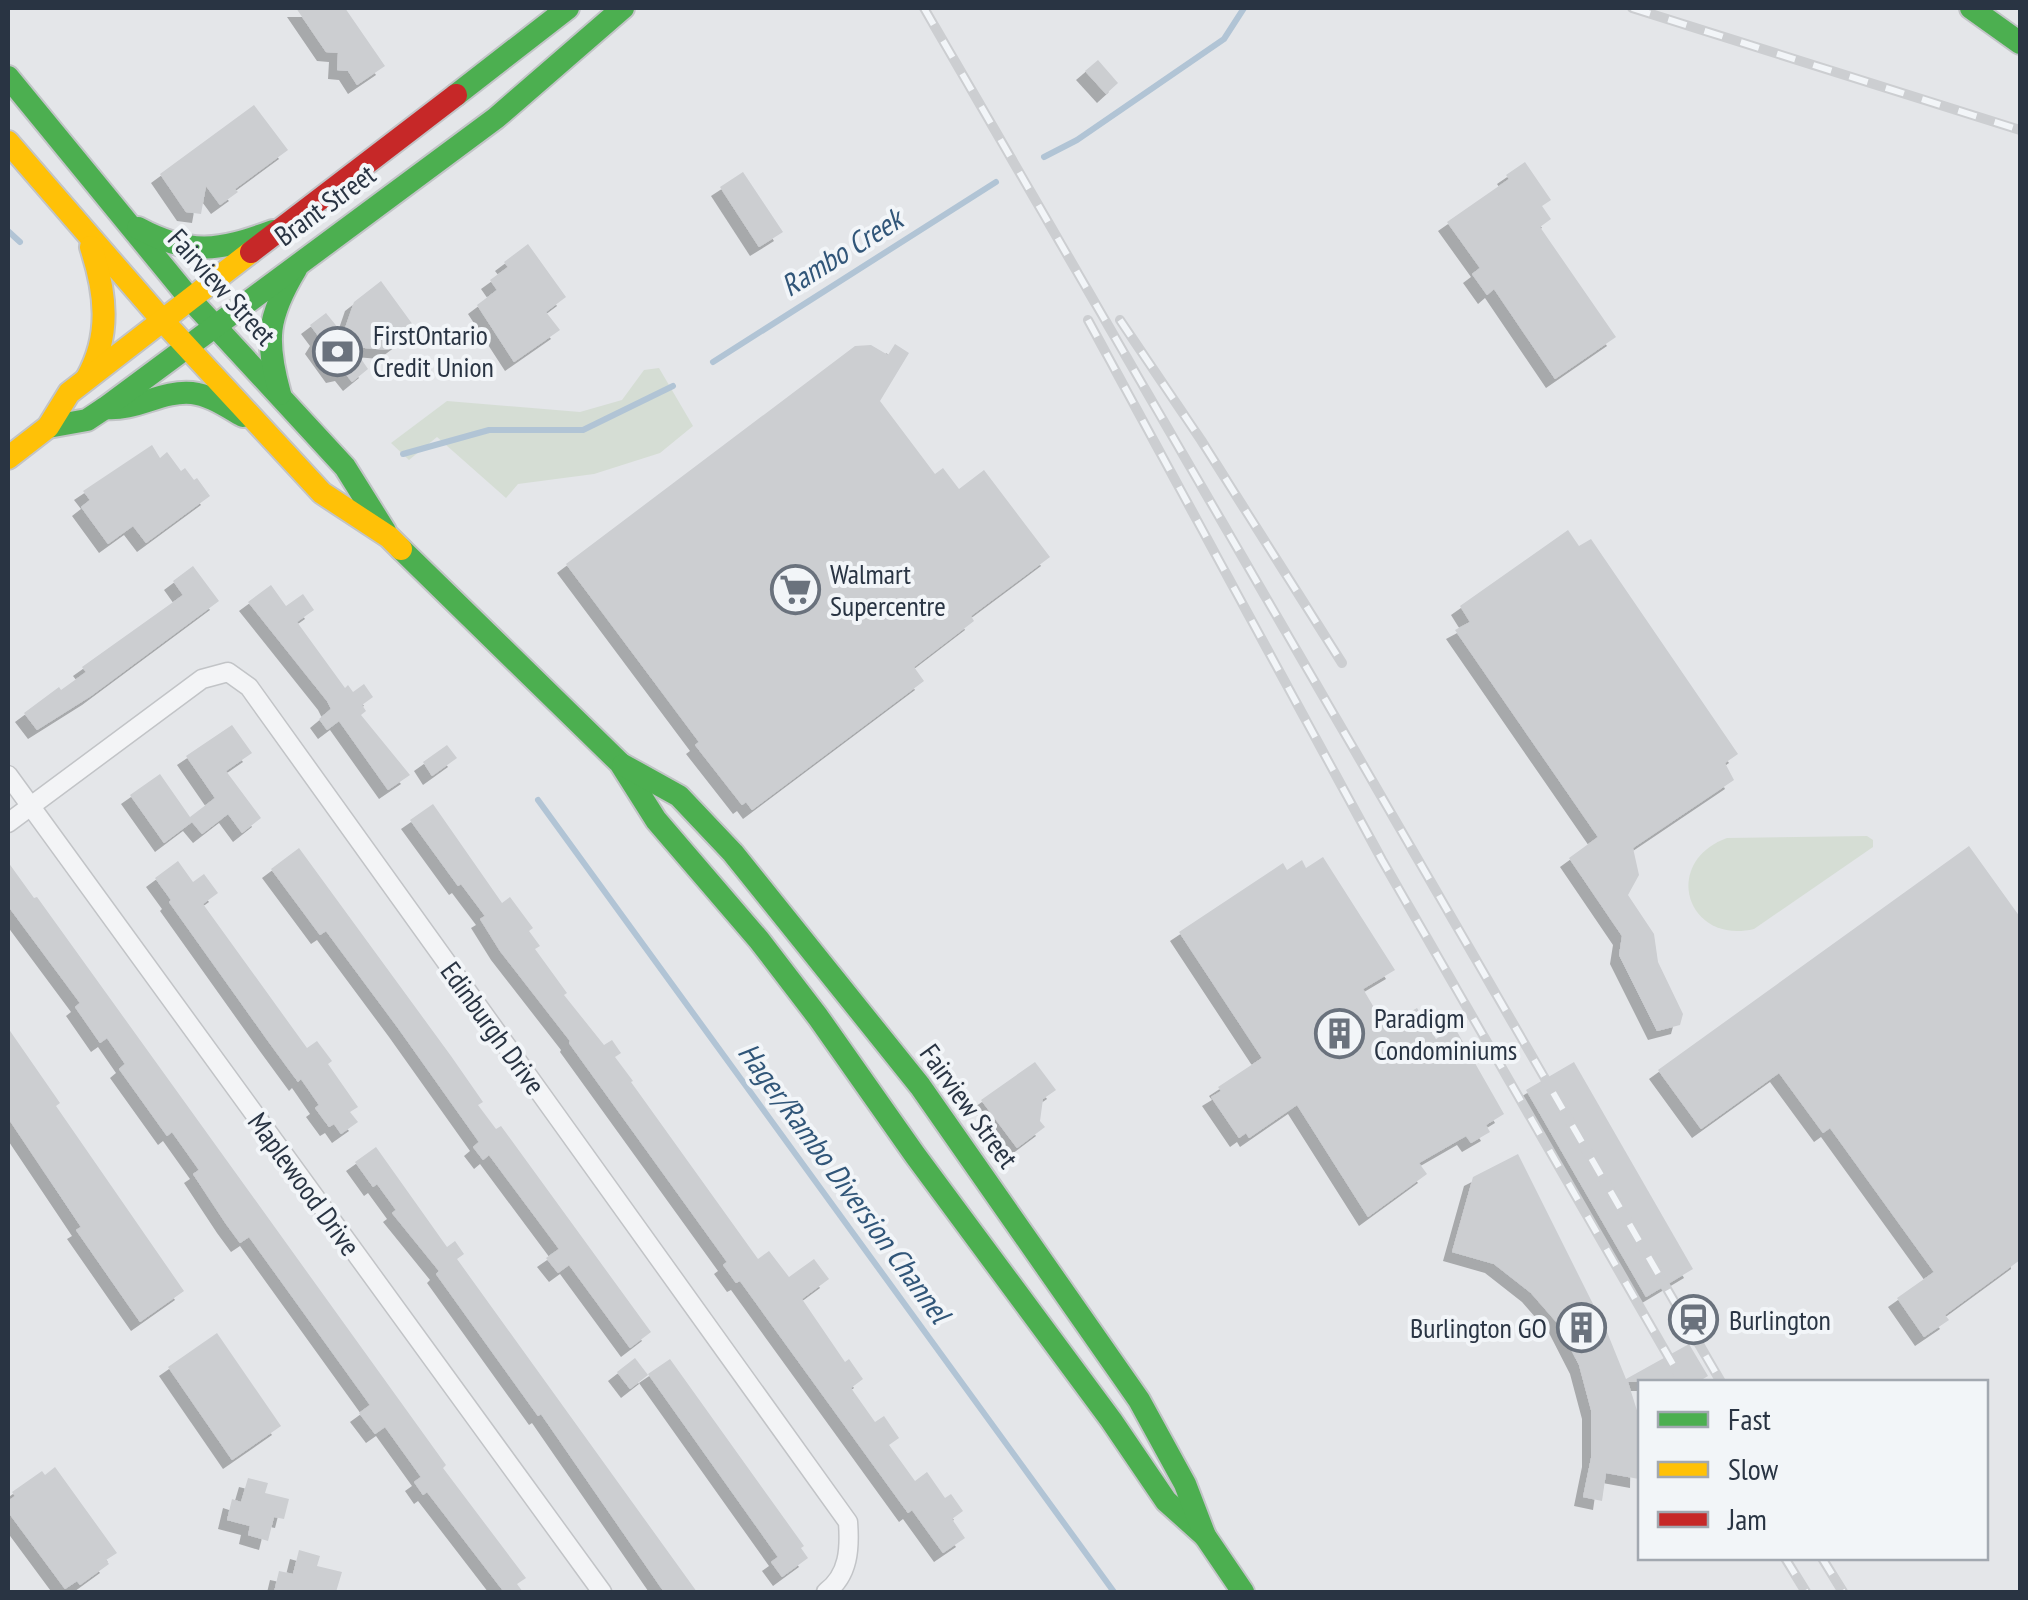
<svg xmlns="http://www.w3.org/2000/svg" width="2028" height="1600" viewBox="0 0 2028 1600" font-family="'PT Sans Narrow',sans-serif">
	<defs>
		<filter id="shadow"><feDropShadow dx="-9" dy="9" stdDeviation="0" flood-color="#0004"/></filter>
	</defs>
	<rect width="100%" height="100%" fill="#e4e6e9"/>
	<g fill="#d5ddd4">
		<path d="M659 368 693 426 660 453 594 474 518 484 506 498 437 437 409 460 391 443 447 401 580 412 622 400 644 370Z"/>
		<path d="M1867 836 1873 840V847L1754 929C1686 945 1661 862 1727 838Z"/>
	</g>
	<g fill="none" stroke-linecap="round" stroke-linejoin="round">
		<g stroke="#b1c4d5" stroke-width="6">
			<path d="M1044 157 1077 140 1224 39 1244 8"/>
			<path d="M8 231 20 242"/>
			<path d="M713 362 996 182"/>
			<path d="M403 454 489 430H583L673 386"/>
			<path d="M538 800 1114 1592"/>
		</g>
	</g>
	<g fill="#ccced1" filter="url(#shadow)">
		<path d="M296 8H345L385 66 357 85 348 71 337 70 338 53 326 52Z"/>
		<path d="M1098 60 1118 83 1106 94 1085 71Z"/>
		<path d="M254 105 288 150 235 189 238 192 220 205 206 186 201 214 186 212 160 174Z"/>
		<path d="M1525 162 1551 200 1542 206 1551 219 1540 227 1616 337 1555 379 1494 289 1487 295 1472 274 1480 268 1447 222 1509 179 1506 175Z"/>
		<path d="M743 172 783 232 759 247 720 187Z"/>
		<path d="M528 244 566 297 546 312 560 330 514 362 477 305 497 290 490 280 508 267 504 262Z"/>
		<path d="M381 281 416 329 388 350 353 347 368 369 352 382 344 372 335 374 314 345 319 337 310 325 326 313 343 334 354 302Z"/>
		<path d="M895 344 909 353 880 401 935 474 943 468 959 489 984 470 1050 557 971 616 974 621 914 667 924 681 752 810 746 802 742 805 695 745 699 742 566 564 855 346 871 345 888 355Z"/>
		<path d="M152 445 160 458 167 452 181 471 185 468 194 480 197 478 210 496 146 543 133 526 108 544 81 507 90 500 83 491Z"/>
		<path d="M1568 530 1579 546 1591 539 1738 754 1725 763 1734 780 1633 848 1639 875 1628 895 1654 934 1658 962 1683 1014 1680 1025 1657 1031 1619 955 1622 936 1569 858 1598 837 1455 630 1470 622 1460 606Z"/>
		<path d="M193 566 219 601 91 696 37 730 24 713 59 687 61 690 86 672 82 667 183 595 173 581Z"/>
		<path d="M271 585 286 606 303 594 314 610 297 622 345 688 348 685 353 692 364 684 373 697 362 705 366 711 361 715 410 775 388 790 339 721 327 730 319 719 331 709 327 701 248 602Z"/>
		<path d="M232 725 252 753 226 771 261 818 242 833 228 814 202 834 192 822 164 843 130 795 160 774 190 817 215 798 186 756Z"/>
		<path d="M447 745 457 758 432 776 423 762Z"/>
		<path d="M433 804 502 903 510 897 533 928 529 931 540 946 535 949 567 993 564 995 604 1045 612 1040 621 1053 615 1057 633 1081 631 1082 758 1259 769 1251 789 1277 814 1259 829 1279 802 1299 845 1362 849 1359 863 1379 851 1388 875 1422 884 1416 899 1438 889 1445 915 1481 927 1472 945 1498 951 1494 963 1511 952 1519 965 1538 943 1553 912 1510 908 1513 740 1281 736 1283 723 1265 727 1262 569 1043 570 1041 500 951 480 919 485 916 461 884 458 886 410 820Z"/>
		<path d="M1969 846 2020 917V1260L1945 1315 1949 1320 1924 1337 1897 1298 1934 1272 1830 1128 1823 1133 1779 1073 1701 1129 1658 1070Z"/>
		<path d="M299 848 451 1056 483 1102 478 1105 496 1129 501 1126 651 1332 630 1348 569 1265 558 1273 546 1258 559 1249 489 1155 483 1160 473 1147 479 1142 398 1028 326 931 320 935 271 869Z"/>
		<path d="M1323 857 1395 970 1363 989 1385 1026 1417 1008 1436 1039 1455 1028 1504 1114 1486 1125 1490 1132 1471 1143 1466 1136 1419 1163 1427 1174 1368 1217 1297 1105 1249 1138 1246 1133 1239 1138 1211 1097 1221 1091 1218 1087 1262 1058 1179 932 1283 863 1287 870 1302 860 1306 868Z"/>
		<path d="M178 861 193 882 204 874 218 893 203 904 307 1048 317 1041 332 1061 328 1064 358 1107 350 1112 358 1122 341 1134 334 1124 329 1127 315 1108 319 1105 301 1079 298 1082 268 1041 169 902 171 900 155 878Z"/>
		<path d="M8 862 34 898 37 897 446 1465 443 1468 526 1578 517 1584 523 1592H504L427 1492 423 1495 414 1482 421 1477 385 1427 375 1434 359 1413 370 1405 249 1237 240 1243 226 1224 193 1174 199 1170 172 1132 167 1136 119 1069 125 1064 107 1038 100 1043 75 1007 80 1003 8 906Z"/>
		<path d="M8 1028 60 1103 56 1106 184 1291 140 1322 76 1230 81 1227 8 1118Z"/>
		<path d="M1035 1062 1056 1090 1043 1099 1040 1121 1045 1127 1017 1148 981 1100Z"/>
		<path d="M1574 1062 1693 1269 1646 1297 1526 1090Z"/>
		<path d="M376 1147 447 1247 455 1241 464 1254 457 1259 697 1592H664L541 1414 538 1416 436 1274 439 1271 392 1213 396 1210 377 1184 373 1187 355 1162Z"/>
		<path d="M1518 1154 1607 1332 1626 1379 1689 1344 1708 1376 1698 1382H1628L1640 1420 1639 1479 1606 1473 1602 1501 1583 1497 1591 1458V1410L1579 1365 1558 1324 1531 1293 1494 1264 1452 1252 1473 1177Z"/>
		<path d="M217 1333 281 1426 232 1460 168 1367Z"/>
		<path d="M635 1358 648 1375 630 1389 617 1372Z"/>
		<path d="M670 1359 804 1546 801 1548 808 1558 782 1577 771 1562 778 1557 648 1374Z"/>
		<path d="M55 1467 117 1553 106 1560 109 1564 80 1585 77 1581 65 1589 8 1512V1501L15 1496 12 1492 42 1471 45 1475Z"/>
		<path d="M248 1478 268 1483 265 1493 289 1499 284 1519 274 1517 268 1541 248 1535 250 1526 227 1520 232 1499 241 1502Z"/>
		<path d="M299 1550 320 1556 317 1566 342 1572 336 1592H274L279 1571 293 1574Z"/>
	</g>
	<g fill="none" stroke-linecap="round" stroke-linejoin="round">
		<defs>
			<g id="street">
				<path d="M8 775 602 1592"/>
				<path d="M8 823 202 679 228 672 249 687 848 1522C850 1548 849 1575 826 1592"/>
			</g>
			<g id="fast">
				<path d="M1971 8 2020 43"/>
				<path d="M8 77 190 299 345 467 385 531"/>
				<path d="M456 95 568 8"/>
				<path d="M138 228C190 256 219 251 273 231"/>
				<path d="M280 394C265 340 267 317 296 269"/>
				<path d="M105 408C136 411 162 390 192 393 210 395 227 407 243 416"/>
				<path d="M48 427 87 420 105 408 496 118 623 8"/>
				<path d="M401 549 620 763 656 820 759 940 818 1017 915 1155 1111 1420 1166 1501 1205 1536"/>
				<path d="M623 765 679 796 733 853 920 1086 1139 1400 1185 1484 1205 1536 1243 1592"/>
			</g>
			<g id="slow">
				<path d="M8 142 163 321 322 493 389 537 401 549"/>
				<path d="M87 378C111 335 106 293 91 247"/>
				<path d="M8 458 48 427 69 393 251 252"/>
			</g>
			<path id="jam" d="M251 252 456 95"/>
		</defs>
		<use href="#street" stroke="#c2c4c7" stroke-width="21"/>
		<use href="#fast" stroke="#c2c4c7" stroke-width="26"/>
		<use href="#slow" stroke="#c2c4c7" stroke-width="26"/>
		<use href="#jam" stroke="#c2c4c7" stroke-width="26"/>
		<use href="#street" stroke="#f3f4f6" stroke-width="18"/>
		<use href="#fast" stroke="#4caf50" stroke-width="22"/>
		<use href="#slow" stroke="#ffc107" stroke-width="22"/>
		<use href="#jam" stroke="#c62828" stroke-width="22"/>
		<defs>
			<g id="rail">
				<path d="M924 8 1721 1382"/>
				<path d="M1632 8 2020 130"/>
				<path d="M1088 320 1382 860 1683 1382"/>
				<path d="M1120 320 1201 440 1342 663"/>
				<path d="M1785 1558 1806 1592"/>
				<path d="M1822 1558 1843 1592"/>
			</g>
		</defs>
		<use href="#rail" stroke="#ccced1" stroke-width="10"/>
		<use href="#rail" stroke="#f2f5f8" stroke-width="6" stroke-dasharray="19" stroke-linecap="butt"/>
	</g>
	<defs>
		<symbol id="bank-ring" viewBox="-11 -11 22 22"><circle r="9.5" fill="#f2f5f8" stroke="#6a727d" stroke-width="1.5"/><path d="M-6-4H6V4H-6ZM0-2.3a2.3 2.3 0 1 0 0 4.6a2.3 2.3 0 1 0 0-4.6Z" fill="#6a727d"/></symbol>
		<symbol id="supermarket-ring" viewBox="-11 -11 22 22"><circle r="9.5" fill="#f2f5f8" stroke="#6a727d" stroke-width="1.5"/><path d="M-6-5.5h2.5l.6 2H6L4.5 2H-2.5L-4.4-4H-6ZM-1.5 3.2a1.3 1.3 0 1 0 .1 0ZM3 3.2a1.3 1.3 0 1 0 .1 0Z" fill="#6a727d"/></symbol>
		<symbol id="building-ring" viewBox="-11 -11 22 22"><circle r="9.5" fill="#f2f5f8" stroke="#6a727d" stroke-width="1.5"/><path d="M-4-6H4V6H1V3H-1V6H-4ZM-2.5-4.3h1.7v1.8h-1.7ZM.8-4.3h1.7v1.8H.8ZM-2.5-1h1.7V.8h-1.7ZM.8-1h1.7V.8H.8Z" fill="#6a727d"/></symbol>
		<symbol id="station-ring" viewBox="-11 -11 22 22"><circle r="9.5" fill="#f2f5f8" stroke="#6a727d" stroke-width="1.5"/><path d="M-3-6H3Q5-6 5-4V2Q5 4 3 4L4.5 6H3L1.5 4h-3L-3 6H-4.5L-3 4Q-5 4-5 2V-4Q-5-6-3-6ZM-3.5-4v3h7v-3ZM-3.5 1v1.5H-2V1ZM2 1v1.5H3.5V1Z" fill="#6a727d"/></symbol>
	</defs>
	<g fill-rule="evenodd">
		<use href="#bank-ring" x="310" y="324" width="55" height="55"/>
		<use href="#supermarket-ring" x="768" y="562" width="55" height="55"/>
		<use href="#building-ring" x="1312" y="1006" width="55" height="55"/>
		<use href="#station-ring" x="1666" y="1292" width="55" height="55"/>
		<use href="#building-ring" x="1554" y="1300" width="55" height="55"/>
	</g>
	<g text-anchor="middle" stroke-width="8" stroke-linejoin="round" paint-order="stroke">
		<g font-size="28" fill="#293443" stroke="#f2f5f8">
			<text transform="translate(325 205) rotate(-36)" y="10">Brant Street</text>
			<text transform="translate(222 287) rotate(48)" y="10">Fairview Street</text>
			<text transform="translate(493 1028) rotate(54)" y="10">Edinburgh Drive</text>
			<text transform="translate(969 1106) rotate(54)" y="10">Fairview Street</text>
			<text transform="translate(304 1184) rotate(54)" y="10">Maplewood Drive</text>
		</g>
		<g font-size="28" fill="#293443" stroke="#f2f5f8" text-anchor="start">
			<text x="373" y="345">FirstOntario<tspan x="373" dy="32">Credit Union</tspan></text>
			<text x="830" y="584">Walmart<tspan x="830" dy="32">Supercentre</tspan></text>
			<text x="1374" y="1028">Paradigm<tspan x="1374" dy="32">Condominiums</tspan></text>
			<text x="1729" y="1330">Burlington</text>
			<text x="1547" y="1338" text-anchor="end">Burlington GO</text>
		</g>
		<g font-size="30" font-style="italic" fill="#315679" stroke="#f2f5f8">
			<text transform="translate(842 253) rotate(-32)" y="10">Rambo Creek</text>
			<text transform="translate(844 1183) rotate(54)" y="10">Hager/Rambo Diversion Channel</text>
		</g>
	</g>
	<rect width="2028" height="1600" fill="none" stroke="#293443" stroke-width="20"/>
	<rect x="1638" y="1380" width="350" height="180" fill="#f2f5f8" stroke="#a2a8b0" stroke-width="2.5"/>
	<rect x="1658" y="1412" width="50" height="15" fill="#4caf50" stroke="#a2a8b0" stroke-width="2.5"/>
	<text x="1728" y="1430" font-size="30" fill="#293443">Fast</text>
	<rect x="1658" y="1462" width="50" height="15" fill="#ffc107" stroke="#a2a8b0" stroke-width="2.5"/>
	<text x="1728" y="1480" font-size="30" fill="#293443">Slow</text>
	<rect x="1658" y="1512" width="50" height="15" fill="#c62828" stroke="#a2a8b0" stroke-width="2.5"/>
	<text x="1728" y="1530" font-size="30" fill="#293443">Jam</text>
</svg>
